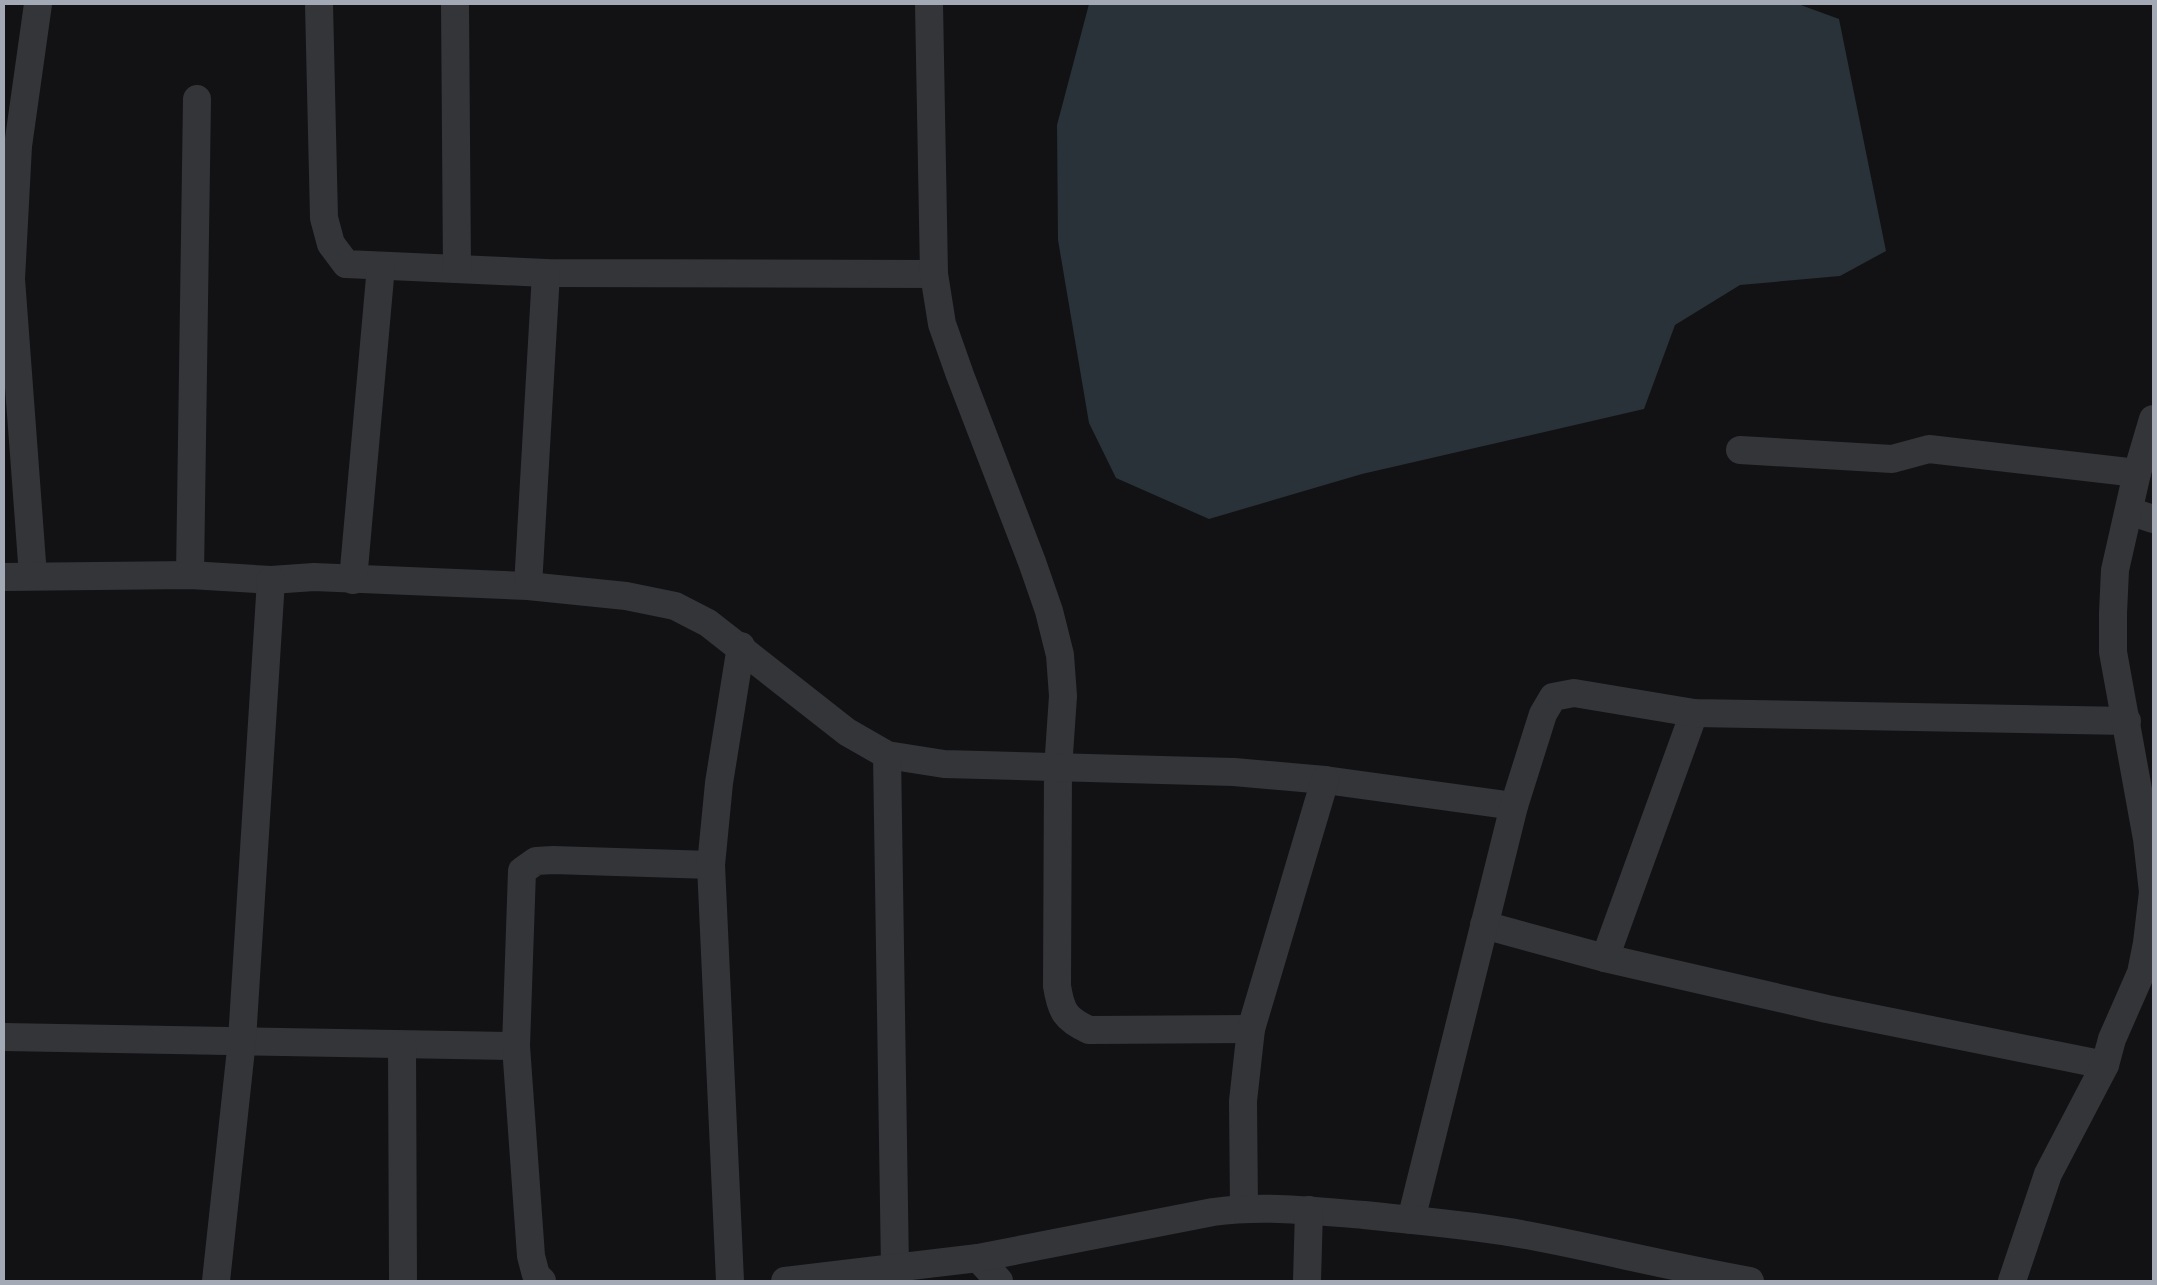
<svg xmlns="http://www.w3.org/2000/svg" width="2157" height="1285" viewBox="0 0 2157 1285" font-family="'Open Sans',sans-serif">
	<rect width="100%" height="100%" fill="#121214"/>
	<path fill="#283238" d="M1089 4H1798L1839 19 1886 251 1840 276 1740 285 1675 325 1644 409 1362 474 1209 519 1116 478 1089 423 1058 240 1057 125Z"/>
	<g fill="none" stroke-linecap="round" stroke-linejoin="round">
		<g stroke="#333539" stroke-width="28">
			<path d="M319 4 324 218 331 244 346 264 546 273 934 274"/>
			<path d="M455 4 457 269"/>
			<path d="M929 4 934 274 942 324 960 375 1032 562 1049 611 1060 655 1063 696 1058 769 1057 986C1061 1011 1065 1019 1089 1030L1251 1029"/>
			<path d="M1740 450 1892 459 1929 449 2137 473"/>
			<path d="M2129 511 2153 519"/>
			<path d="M190 575 197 99"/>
			<path d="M33 576 11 279 18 146 38 4"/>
			<path d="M4 577 190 575 271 580 314 577 528 586 626 596 675 606 708 623 847 732 887 755 944 764 1234 772 1325 780 1514 806"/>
			<path d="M353 580 381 266"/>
			<path d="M528 586 546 273"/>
			<path d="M887 755 895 1269"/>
			<path d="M1484 925 1605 958 1827 1009 2105 1065"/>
			<path d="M1605 958 1694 713"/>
			<path d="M4 1037 516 1046"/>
			<path d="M402 1045 403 1281"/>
			<path d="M1244 1208 1243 1101 1251 1029 1325 780"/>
			<path d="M1411 1220 1514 806 1543 714 1553 697 1574 693 1694 713 2127 721"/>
			<path d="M978 1258 999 1281"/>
			<path d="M216 1281 242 1040 271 580"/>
			<path d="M542 1281 536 1275 531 1256 516 1046 522 871 536 861 553 860 711 865"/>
			<path d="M730 1281 711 865 719 783 741 646"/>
			<path d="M785 1281 978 1258 1213 1212C1263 1205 1314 1211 1364 1215 1418 1221 1473 1225 1526 1235 1601 1249 1675 1268 1750 1281"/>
			<path d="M1307 1281 1309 1210"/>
			<path d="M2012 1281 2048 1174 2105 1065 2112 1039 2141 973 2147 943 2153 892 2147 839 2113 652V613L2115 570 2137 473 2153 419"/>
		</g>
	</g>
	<rect width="2157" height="1285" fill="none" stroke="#a3aab5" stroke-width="10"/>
</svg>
